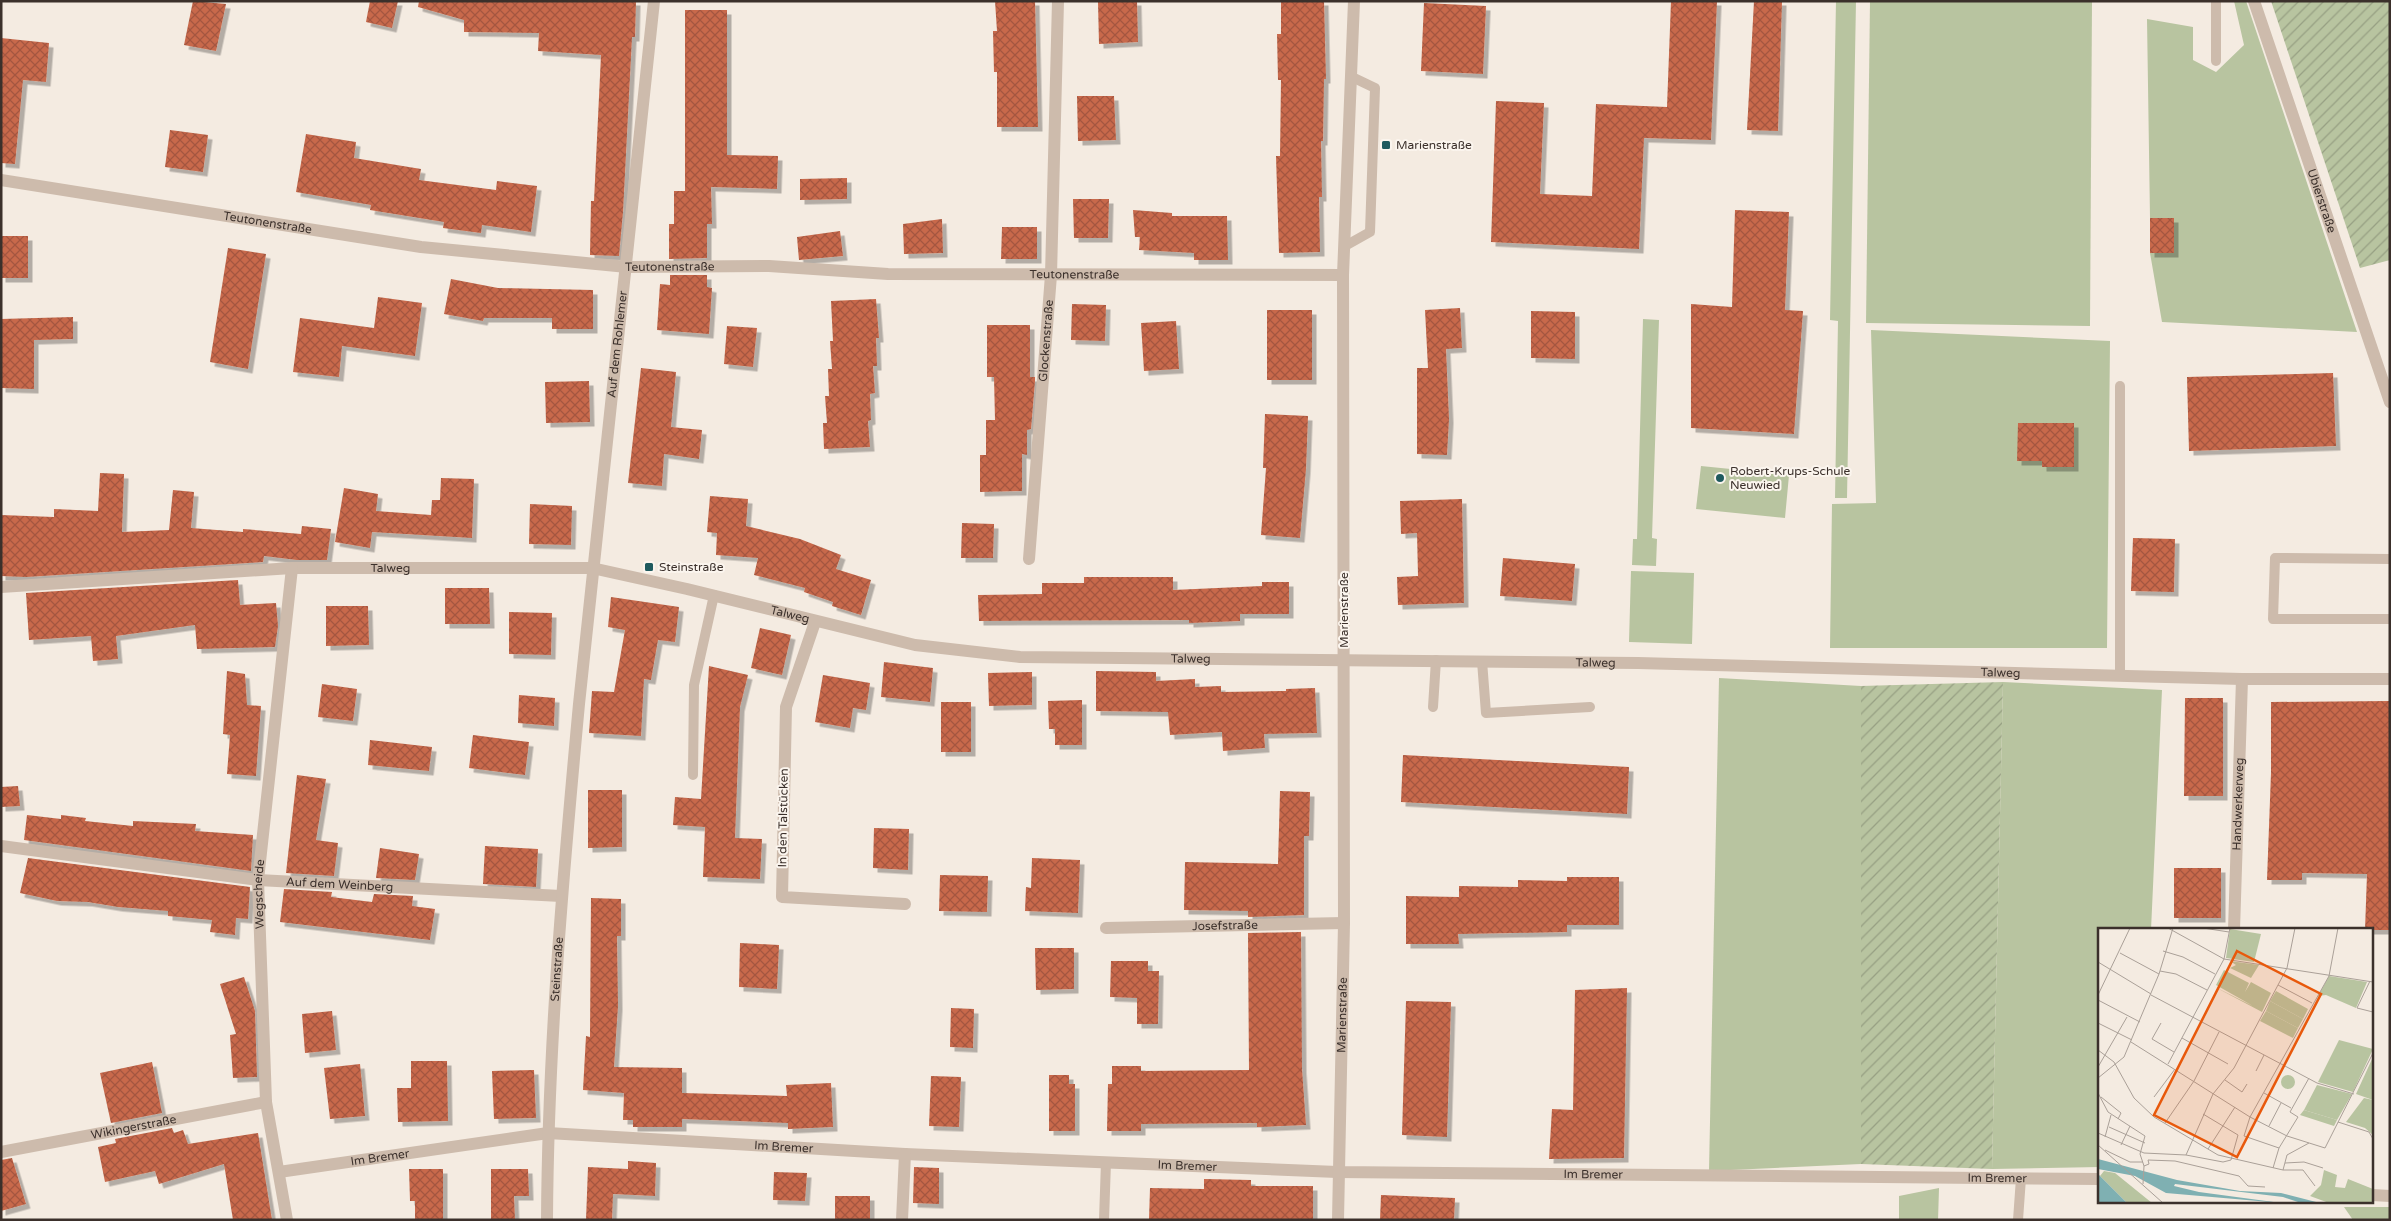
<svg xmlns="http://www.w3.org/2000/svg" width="2391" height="1221" viewBox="0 0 2391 1221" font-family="'Varela Round',sans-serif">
	<defs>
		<pattern id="garden-furrows" width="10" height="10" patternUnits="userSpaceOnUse" patternTransform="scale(1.25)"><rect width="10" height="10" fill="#b8c4a0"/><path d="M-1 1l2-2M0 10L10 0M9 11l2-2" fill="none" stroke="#97a083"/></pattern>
		<pattern id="building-cross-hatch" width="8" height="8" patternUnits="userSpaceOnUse" patternTransform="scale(1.25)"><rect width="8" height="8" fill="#c8694b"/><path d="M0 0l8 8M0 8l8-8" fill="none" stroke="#a4573f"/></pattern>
		<filter id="shadow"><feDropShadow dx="4.5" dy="4.5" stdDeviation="0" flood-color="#0004"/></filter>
	</defs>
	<rect width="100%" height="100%" fill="#f4ebe1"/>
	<g fill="#b8c4a0">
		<path d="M1836 1H1856L1847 498H1835L1838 321 1830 320Z"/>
		<path d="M1870 1H2092L2090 326 1866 323Z"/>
		<path d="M2234 1H2246L2357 332 2162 322 2150 253H2174V218H2150L2147 19 2193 27V60L2216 72 2244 45Z"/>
		<path d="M1643 319 1659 320 1652 538 1657 539 1656 566 1632 565 1633 539H1637Z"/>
		<path d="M1871 330 2110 341 2107 648H1830L1832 504 1876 503Z"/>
		<path d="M1701 466 1789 475 1785 518 1696 509Z"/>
		<path d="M1631 571 1694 573 1692 644 1629 642Z"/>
		<path d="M1719 678 1861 686V1164L1709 1171Z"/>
		<path d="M2003 682 2162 690 2151 930H2100V1167L1992 1169Z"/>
		<path d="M1939 1188 1938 1220H1899V1196Z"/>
		<path d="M2344 1207H2390V1220H2353Z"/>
	</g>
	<g fill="url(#garden-furrows)">
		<path d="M2271 1H2390V260L2360 268Z"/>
		<path d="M2003 682 1992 1169 1861 1164V686Z"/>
	</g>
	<g fill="url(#building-cross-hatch)" filter="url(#shadow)">
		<path d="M193 1 226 4 216 51 184 45Z"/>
		<path d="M370 1H398L392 28 366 22Z"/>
		<path d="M419 1H636L635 37H632L623 212 619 256 590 255 591 201H594L601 55 538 51 539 33 464 32V20L418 7Z"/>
		<path d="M995 1H1035L1038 127H997V72H994L993 31H997Z"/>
		<path d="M1137 1 1138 42 1099 44 1098 2Z"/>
		<path d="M1281 1H1324L1326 79H1324L1323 141H1321L1322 197H1319L1320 252 1279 253 1276 156H1280L1281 80H1278L1277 34H1281Z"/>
		<path d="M1671 1H1717L1711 140 1644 138 1639 249 1491 242 1496 101 1544 103 1540 194 1592 196 1596 104 1667 107Z"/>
		<path d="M1754 1H1782L1778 131 1747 130Z"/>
		<path d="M1424 3 1486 6 1483 74 1421 71Z"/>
		<path d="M685 10H727V155L778 156 777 189 711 187 712 224H707V258L669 259V224H674V191H685Z"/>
		<path d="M1 38 49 43 46 82 23 80 15 164 1 163Z"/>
		<path d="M1077 96H1114L1116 140 1078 141Z"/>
		<path d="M170 130 208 135 203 172 165 167Z"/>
		<path d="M306 134 356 142 354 158 421 169 419 180 496 190 497 181 537 186 531 232 482 225 481 233 443 228 444 222 370 210 371 205 296 192Z"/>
		<path d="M847 178V199L800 200V179Z"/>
		<path d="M1073 199H1109L1108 238H1074Z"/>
		<path d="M1133 210 1172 213V216H1227L1228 260H1194V253L1139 250 1140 237H1135Z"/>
		<path d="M1735 210 1789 212 1785 310 1803 311 1794 434 1691 428V304L1732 307Z"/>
		<rect x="2150" y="218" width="24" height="35"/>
		<path d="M942 219 943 253 904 254 903 224Z"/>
		<path d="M1002 227H1037V259H1001Z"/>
		<path d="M840 231 843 256 799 260 797 237Z"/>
		<rect x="1" y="236" width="27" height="42"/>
		<path d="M228 248 266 254 248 369 210 362Z"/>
		<path d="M670 275H707V287L712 288 709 334 657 330 660 284 670 285Z"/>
		<path d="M451 279 498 288 593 290V329H552V318H484L483 321 444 314Z"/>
		<path d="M378 297 422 303 415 356 342 346 339 377 293 372 300 318 374 328Z"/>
		<path d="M876 299 879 338H876L877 366H873L875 393 870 394 871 420 868 421 870 447 824 449 823 423H827L825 396H829L828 369H832L830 341H833L831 301Z"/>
		<path d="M1072 304 1106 305 1105 341 1071 340Z"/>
		<path d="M1460 308 1462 348 1446 349 1449 419 1447 455 1417 454V368H1428L1425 310Z"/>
		<rect x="1267" y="310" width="45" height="70"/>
		<path d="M1531 311 1575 312V359L1531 358Z"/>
		<path d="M73 317V339L34 340V389L1 388V319Z"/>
		<path d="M1176 321 1179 369 1144 371 1141 323Z"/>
		<path d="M987 325H1030V377H1035V381L1031 429 1027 430V455L1022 454V491L980 492V455H986V420H995L994 377H987Z"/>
		<path d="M727 326 757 328 753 367 724 364Z"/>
		<path d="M641 368 676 372 671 427 702 430 699 459 664 454 662 486 628 483Z"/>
		<path d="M2333 373 2336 446 2189 451 2187 377Z"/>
		<path d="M589 381 590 422 546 423 545 382Z"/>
		<path d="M1265 414 1308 416 1306 469 1300 538 1261 535 1266 468H1263Z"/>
		<path d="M2018 423H2074V467H2042V461H2017Z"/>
		<path d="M100 473 124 474 122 532 169 530 173 490 194 492 191 528 243 532V529L301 534 302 526 331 529 327 560H297L264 556 263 562 26 577 1 576V515L54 517V509L98 511Z"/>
		<path d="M441 478 474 479 472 538 372 532 370 548 335 542 344 488 378 494 376 511 431 515 432 500H440Z"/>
		<path d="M710 496 748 499 746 526 800 539 841 555 836 569 871 580 861 615 832 606 833 602 804 592 805 588 754 575 758 558 716 555 717 533 707 532Z"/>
		<path d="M1462 499 1464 603 1398 605 1397 577 1418 576 1417 533 1401 534 1400 501Z"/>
		<path d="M530 504 572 506 571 545 529 544Z"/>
		<path d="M962 523 994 524 993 558H961Z"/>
		<path d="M2133 538 2175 539 2174 592 2131 591Z"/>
		<path d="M1503 558 1575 564 1572 601 1500 596Z"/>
		<path d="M1084 577H1173V590L1262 586V582H1289V614H1240V621L1189 623V620L979 621 978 595 1042 594V583H1084Z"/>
		<path d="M238 580 240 605 276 603 278 626 275 647 197 649 195 625 116 636 118 659 93 661 91 636 29 640 26 593Z"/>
		<path d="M445 588H489L490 624H445Z"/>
		<path d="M611 597 679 607 675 642 658 640 651 680 644 679 641 736 589 733 592 691 614 692 625 630 608 627Z"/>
		<path d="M326 606H368L369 645 326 646Z"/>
		<path d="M509 612 552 613 551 655 509 654Z"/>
		<path d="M760 628 791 635 782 675 751 668Z"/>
		<path d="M884 662 933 668 930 702 881 697Z"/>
		<path d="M709 666 748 675 740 707 735 838 762 839 760 879 703 877 705 827 673 825 675 797 701 799Z"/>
		<path d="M227 671 245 674 247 705 261 706 256 776 227 774 230 735 223 734Z"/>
		<path d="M1096 671 1156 672V681L1195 679V687L1221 686V692L1286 691V689L1315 688 1317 733 1264 734 1265 748 1223 751 1222 732 1170 735 1168 712 1096 711Z"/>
		<path d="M1032 672V705L989 706 988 673Z"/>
		<path d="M823 675 870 683 866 710 853 708 850 728 815 722Z"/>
		<path d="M322 684 357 689 353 721 318 717Z"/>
		<path d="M519 695 555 698 554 726 518 723Z"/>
		<path d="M2185 698H2223V796H2184Z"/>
		<path d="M1082 700V745H1055V729H1049L1048 701Z"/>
		<path d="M2390 701V930H2365L2367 874 2302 873V880H2267L2271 773V702Z"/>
		<rect x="941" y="702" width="30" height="50"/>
		<path d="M473 735 529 742 525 775 469 768Z"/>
		<path d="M370 740 432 747 429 771 368 765Z"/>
		<path d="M1403 755 1629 767 1627 814 1401 802Z"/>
		<path d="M297 775 326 779 316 840 338 843 334 876 286 873Z"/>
		<path d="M18 786 20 806 1 807V787Z"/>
		<path d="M588 790H622V847L588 848Z"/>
		<path d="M1280 791 1310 792 1309 836H1304V915L1248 917V911L1184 910 1185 862 1278 864Z"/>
		<path d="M27 815 61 819V815L86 818 85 821 133 826V821L196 824 195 831 253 835 251 871 24 840Z"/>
		<path d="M874 828 909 829 908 870 873 868Z"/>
		<path d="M485 846 538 849 536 887 483 884Z"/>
		<path d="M380 848 419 854 415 880 376 878Z"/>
		<path d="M28 858 250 887 248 919 236 918 235 935 210 932 212 920 168 916V911L118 907 88 902 57 901 20 893Z"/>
		<path d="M1032 858 1080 860 1078 913 1025 911 1026 887 1031 888Z"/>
		<rect x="2174" y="868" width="47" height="50"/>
		<path d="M940 875 988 876 987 912 939 911Z"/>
		<path d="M1567 877H1619V925H1567V932L1458 934 1459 944H1406V896L1459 897V886L1518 887V880L1567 881Z"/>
		<path d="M284 889 332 892 331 897 372 902 374 894 413 896 412 906 435 909 430 940 280 922Z"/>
		<path d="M591 898 621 899V936H617L618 1006 614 1067 682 1068V1093L787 1096 786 1085 831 1083 833 1127 788 1129V1123L682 1119V1127H633V1120H623L624 1093 583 1090 586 1036 590 1037Z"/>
		<path d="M1301 932 1302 1069 1306 1125 1257 1127V1123L1141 1124V1131H1107L1108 1084H1112V1066H1141V1071L1249 1070 1248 933Z"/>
		<path d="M740 943 779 945 777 989 739 987Z"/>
		<path d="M1035 948H1074V989L1036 990Z"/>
		<path d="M1111 961H1148V971H1159L1158 1024H1137V998L1110 997Z"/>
		<path d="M244 977 255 1011 257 1077 233 1078 230 1035 236 1034 220 984Z"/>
		<path d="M1627 988 1624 1158 1549 1159 1552 1109 1573 1110 1575 990Z"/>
		<path d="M1406 1001 1451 1002 1447 1137 1402 1135Z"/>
		<path d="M951 1008 974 1009 973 1048 950 1047Z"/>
		<path d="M332 1011 336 1050 305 1053 302 1014Z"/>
		<path d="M411 1061H447L448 1121 398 1122 397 1088H411Z"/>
		<path d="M152 1062 162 1113 111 1123 100 1073Z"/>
		<path d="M360 1064 365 1116 330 1119 324 1068Z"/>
		<path d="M534 1070 536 1118 494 1119 492 1071Z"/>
		<path d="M1049 1075H1069V1084H1075V1131H1049Z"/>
		<path d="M931 1076 961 1077 959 1127 929 1126Z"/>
		<path d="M172 1128 174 1133 183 1130 188 1144 258 1133 272 1220H233L224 1164 159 1184 155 1171 105 1182 98 1147 116 1143 115 1139Z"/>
		<path d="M12 1158 26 1204 1 1211V1160Z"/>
		<path d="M628 1161 656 1163 655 1196 613 1194 612 1220H586L588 1167 628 1169Z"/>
		<path d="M914 1167 939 1168V1204L913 1203Z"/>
		<path d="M409 1169H443V1220H415V1201H410Z"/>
		<path d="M491 1169H528L529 1196H514L515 1220H491Z"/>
		<path d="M774 1172 807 1173 805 1201 773 1200Z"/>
		<path d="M1204 1179 1251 1180V1186H1313V1220H1149L1150 1188 1204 1189Z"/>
		<path d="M1381 1195 1455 1198 1454 1220H1380Z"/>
		<rect x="835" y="1196" width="35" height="24"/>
	</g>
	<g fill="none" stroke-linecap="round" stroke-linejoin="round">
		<g stroke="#cdbbac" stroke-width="10">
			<path d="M2216 1V61"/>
			<path d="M1345 246 1370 232 1375 88 1352 77"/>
			<path d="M2390 559 2275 558 2273 619H2390"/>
			<path d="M1482 661 1486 713 1590 707"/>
			<path d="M2120 675V386"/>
			<path d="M1433 707 1436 660"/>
			<path d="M693 775 694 685 714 595"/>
			<path d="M1104 1220 1106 1162"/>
			<path d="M2018 1220 2021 1178"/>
		</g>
		<g stroke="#cdbbac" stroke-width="12">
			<path id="s1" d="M2254 1 2390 402"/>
			<path id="s2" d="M1 180 421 247 627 267 769 266 888 274 1343 275"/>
			<path id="s3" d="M1029 559 1051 275 1058 1"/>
			<path id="s4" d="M1 587 292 568H592L687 589 915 645 1020 657 1638 663 2242 679H2390"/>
			<path d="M815 622 786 707 782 897 905 904"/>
			<path id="s5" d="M1 846 258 880 561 896"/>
			<path id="s6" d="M1106 928 1344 923"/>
			<path id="s7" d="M2234 930 2242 679"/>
			<path id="s8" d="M1 1152 266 1102"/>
			<path id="s9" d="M279 1172 548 1133 905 1154 1337 1172 2100 1179"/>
			<path d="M2372 1195 2390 1196"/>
			<path id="s10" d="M287 1220 266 1102 258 880 292 568"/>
			<path id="s11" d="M547 1220C548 1047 563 876 579 704 602 470 630 236 654 1"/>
			<path d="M902 1220 905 1154"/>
			<path id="s12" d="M1338 1220 1344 923 1343 275 1354 1"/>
		</g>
	</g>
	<g fill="#1f5a5e" stroke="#fbf5ee" stroke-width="2">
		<rect x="1381" y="140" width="10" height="10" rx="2.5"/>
		<circle cx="1720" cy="478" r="5"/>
		<rect x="644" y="562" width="10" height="10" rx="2.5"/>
	</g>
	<g text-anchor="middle" stroke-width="4" stroke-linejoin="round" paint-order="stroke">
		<g font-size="12" fill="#3b302b" stroke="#fbf5ee" text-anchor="start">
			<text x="1396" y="149">Marienstraße</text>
			<text x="1730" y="475">Robert-Krups-Schule<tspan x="1730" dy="14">Neuwied</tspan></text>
			<text x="659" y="571">Steinstraße</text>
		</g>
		<g font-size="12" fill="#3b302b" stroke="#fbf5ee">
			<text dy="4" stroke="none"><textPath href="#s1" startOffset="211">Ubierstraße</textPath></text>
			<text dy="4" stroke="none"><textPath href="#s2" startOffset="270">Teutonenstraße</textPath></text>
			<text dy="4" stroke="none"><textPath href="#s2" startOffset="675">Teutonenstraße</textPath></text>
			<text dy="4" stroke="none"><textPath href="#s2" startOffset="1080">Teutonenstraße</textPath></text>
			<text dy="4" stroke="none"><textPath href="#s3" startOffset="219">Glockenstraße</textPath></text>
			<text dy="4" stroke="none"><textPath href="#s11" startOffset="879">Auf dem Rohlemer</textPath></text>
			<text dy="4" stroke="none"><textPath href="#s4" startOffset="390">Talweg</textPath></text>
			<text transform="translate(1344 610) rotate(-90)" y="4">Marienstraße</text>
			<text dy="4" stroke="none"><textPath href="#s4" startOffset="795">Talweg</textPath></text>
			<text dy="4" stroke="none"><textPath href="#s4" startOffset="1200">Talweg</textPath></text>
			<text dy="4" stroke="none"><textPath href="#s4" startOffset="1605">Talweg</textPath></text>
			<text dy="4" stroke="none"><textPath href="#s4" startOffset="2010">Talweg</textPath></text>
			<text dy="4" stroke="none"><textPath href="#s7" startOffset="126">Handwerkerweg</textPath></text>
			<text transform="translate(783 818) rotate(-89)" y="4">In den Talstücken</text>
			<text dy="4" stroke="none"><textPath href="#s5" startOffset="341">Auf dem Weinberg</textPath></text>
			<text dy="4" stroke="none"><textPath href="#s10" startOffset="328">Wegscheide</textPath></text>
			<text dy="4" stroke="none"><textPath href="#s6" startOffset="119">Josefstraße</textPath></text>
			<text dy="4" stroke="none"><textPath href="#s11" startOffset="251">Steinstraße</textPath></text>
			<text dy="4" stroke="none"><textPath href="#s12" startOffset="205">Marienstraße</textPath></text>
			<text dy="4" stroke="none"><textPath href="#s8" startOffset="135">Wikingerstraße</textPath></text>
			<text dy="4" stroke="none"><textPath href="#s9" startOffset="508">Im Bremer</textPath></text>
			<text dy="4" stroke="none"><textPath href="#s9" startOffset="102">Im Bremer</textPath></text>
			<text dy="4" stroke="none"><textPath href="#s9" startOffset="912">Im Bremer</textPath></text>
			<text dy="4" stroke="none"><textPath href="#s9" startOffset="1318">Im Bremer</textPath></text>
			<text dy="4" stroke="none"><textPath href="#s9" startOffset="1722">Im Bremer</textPath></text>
		</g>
	</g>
	<g transform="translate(2098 928)">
		<rect width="275" height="275" fill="#f4ebe1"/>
		<path d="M132 33 161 37 153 50 132 40 138 37ZM126 42 151 55 147 64 153 54 173 65 164 84 115 58 155 78 118 57ZM231 48 269 54 258 80 228 67 220 68ZM178 63 210 81 205 91 172 73ZM168 83 200 100 195 110 162 93ZM241 112 275 121 255 164 220 154ZM275 129V172L258 166ZM206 182 239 192 236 198 202 187Z" fill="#b8c4a0"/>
		<path d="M266 170 275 172V207L267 200 248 194ZM226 242 239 247 237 259 247 260 250 251 275 261V275H231L212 268 223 257Z" fill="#b8c4a0"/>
		<path d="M183 154a7 7 0 1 1 14 0a7 7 0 1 1-14 0ZM6 243 17 245 54 275H29L2 248Z" fill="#b8c4a0"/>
		<path d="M132 1 163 6 156 34 128 30ZM172 73 205 91 200 100 168 83ZM219 157 254 166 239 192 206 182Z" fill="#b8c4a0"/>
		<path d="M0 231 79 252 142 263 183 265 222 275H203L185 269 77 256 76 258 101 264 183 275 68 265 37 248 0 241ZM0 246 29 275H0Z" fill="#7fb0b2"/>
		<path fill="none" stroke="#aaa098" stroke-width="1" d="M70 0 126 31 275 54M105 0 131 4M65 23 85 29 117 46M22 25 61 46M0 34 53 66M62 43 78 46 109 62M272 53 259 80 275 84M180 57 214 75M0 67 32 0M53 67 219 155 256 166M0 72 42 94M0 95 34 112M63 95 54 111 76 124M84 110 130 136M33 114 152 189 189 208 227 220 275 125M0 122 16 134 36 170 56 189 120 227 185 242H205L217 258M70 136 126 31 132 0M0 139 29 89M158 143 166 127M0 150 26 129 61 46 75 0M127 152 144 164 149 156M0 165 10 184 47 208 42 226 46 238 45 256M166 165 193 180M3 169 23 185 20 191M56 169 77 141M105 186 140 207M240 194 271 204 275 211M67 195 96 153 121 104M171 198 183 175M11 199 47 215M0 205 46 225 88 227 125 234 133 232 140 207M146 208 152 189 231 48 240 0M146 208 181 220M7 209 13 187M0 217 65 275M23 217 32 198M110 221 137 179M7 222 32 234H45M88 227 115 166 136 140 189 40 197 0M187 235 206 234 225 240M46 238 51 236 50 232 77 233 141 248 150 258 167 259M175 240 181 220 200 189 192 184 211 150M185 242 189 227 211 215"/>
		<path fill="#e8590c" fill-opacity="0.15" stroke="#e8590c" stroke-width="2.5" d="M139 23 223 66 139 229 56 187Z"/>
		<rect width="275" height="275" fill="none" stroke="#3b302b" stroke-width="2.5"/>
	</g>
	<rect width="2391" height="1221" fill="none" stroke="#3b302b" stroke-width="5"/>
</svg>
